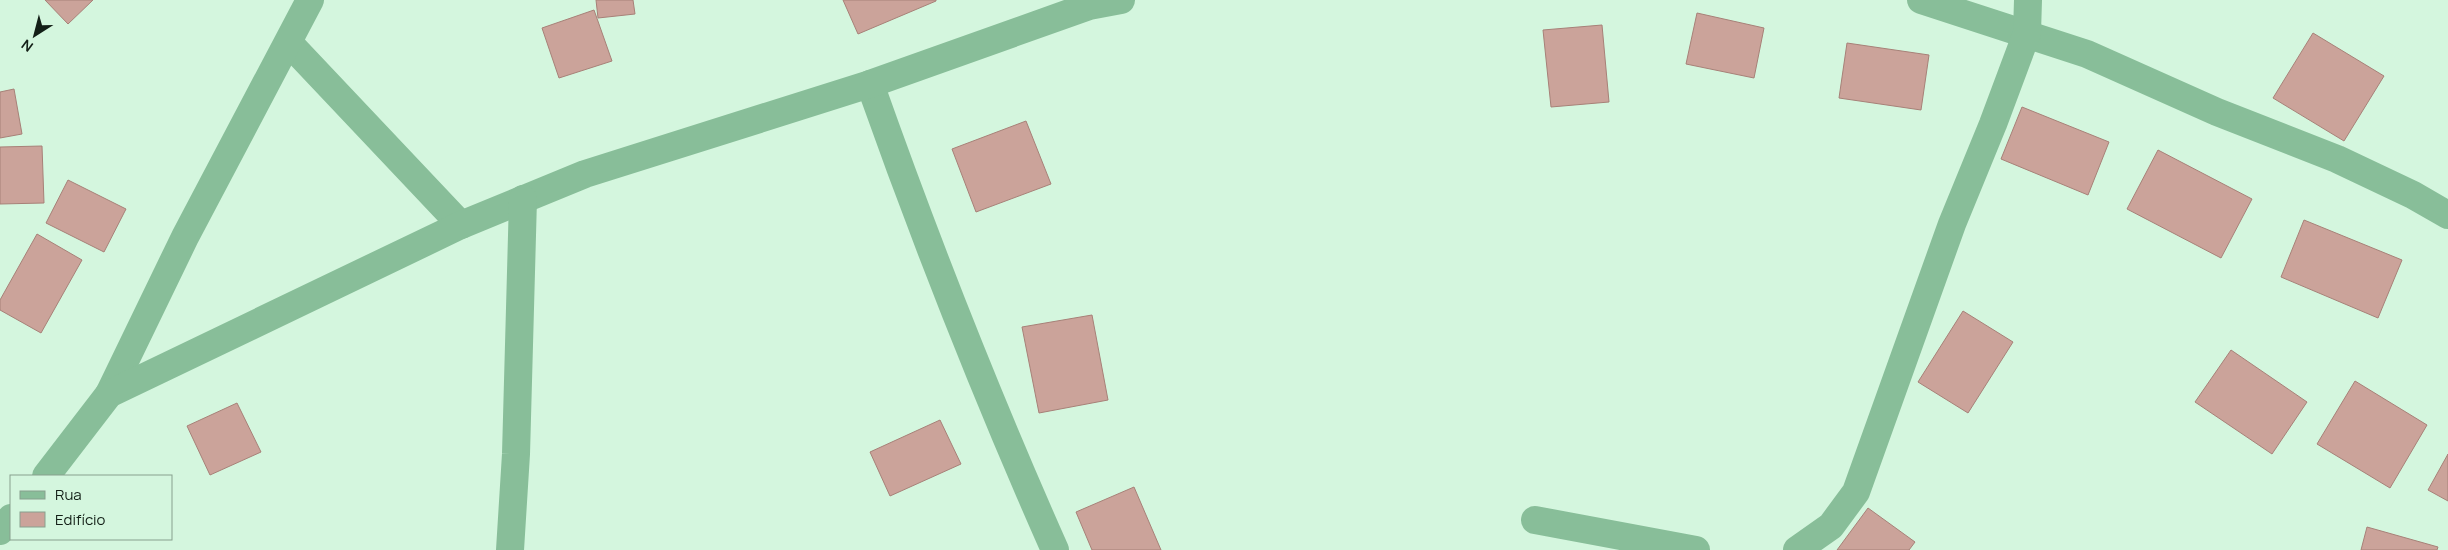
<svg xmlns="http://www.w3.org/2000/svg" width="2448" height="550" viewBox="0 0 2448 550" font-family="Manrope,sans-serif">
	<rect width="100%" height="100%" fill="#d4f6de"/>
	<g fill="#cba39a" stroke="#a78178">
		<path d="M45 0H93L68 24Z"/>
		<path d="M596 0H633L635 14 598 18Z"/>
		<path d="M843 0H936V1L858 34Z"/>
		<path d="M594 10 612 61 559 78 542 28Z"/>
		<path d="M1697 13 1764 28 1754 78 1686 64Z"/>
		<path d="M1602 25 1609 102 1551 107 1543 30Z"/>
		<path d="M2313 33 2384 76 2344 141 2273 98Z"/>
		<path d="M1847 43 1929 55 1921 110 1839 98Z"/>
		<path d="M14 89 22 134 0 138V92Z"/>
		<path d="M2022 107 2109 142 2088 195 2001 159Z"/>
		<path d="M1026 121 1051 184 976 212 952 149Z"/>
		<path d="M42 146 44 203 0 204V147Z"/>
		<path d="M2158 150 2252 199 2221 258 2127 209Z"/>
		<path d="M68 180 126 209 104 252 46 223Z"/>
		<path d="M2304 220 2402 260 2378 318 2281 277Z"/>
		<path d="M37 234 82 260 41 333 0 310V300Z"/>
		<path d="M1963 311 2013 342 1968 413 1918 382Z"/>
		<path d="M1092 315 1108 400 1039 413 1022 327Z"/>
		<path d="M2231 350 2307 402 2272 454 2195 402Z"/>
		<path d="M2355 381 2427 425 2390 488 2317 444Z"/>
		<path d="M237 403 261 452 210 475 187 426Z"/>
		<path d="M940 420 961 464 890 496 870 452Z"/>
		<path d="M2448 454V501L2428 490Z"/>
		<path d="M1134 487 1161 550H1092L1076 512Z"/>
		<path d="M1868 508 1915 542 1909 550H1837Z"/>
		<path d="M2367 527 2438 547 2437 550H2361Z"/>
	</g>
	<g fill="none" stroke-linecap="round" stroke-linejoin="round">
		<g stroke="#88be99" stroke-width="28">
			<path d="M1921 0 2087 54 2217 112 2337 159 2413 195 2448 215"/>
			<path d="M289 43 461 225"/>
			<path d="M870 84C926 242 987 397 1055 550"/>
			<path d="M109 394 185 237 310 0"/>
			<path d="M46 476 109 394 461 225 585 174 870 84 1089 6 1121 0"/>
			<path d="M1535 520 1696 550"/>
			<path d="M0 531 11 518"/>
			<path d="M510 550 516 454 523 199"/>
			<path d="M1797 550 1831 526 1856 492 1952 224 1993 124 2027 33 2028 0"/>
		</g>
	</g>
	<rect x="10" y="475" width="162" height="65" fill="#d4f6de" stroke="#87a08e"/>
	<rect x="20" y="491" width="25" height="8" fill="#88be99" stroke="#87a08e"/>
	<text x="55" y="500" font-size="15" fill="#131f17">Rua</text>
	<rect x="20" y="512" width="25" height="15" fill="#cba39a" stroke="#87a08e"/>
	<text x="55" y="525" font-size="15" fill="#131f17">Edifício</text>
	<g transform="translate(35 35) rotate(216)" stroke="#d4f6de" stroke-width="4" paint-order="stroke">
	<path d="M0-4L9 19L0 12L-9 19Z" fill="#131f17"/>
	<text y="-8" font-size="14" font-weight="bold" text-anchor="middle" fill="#131f17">N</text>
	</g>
</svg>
